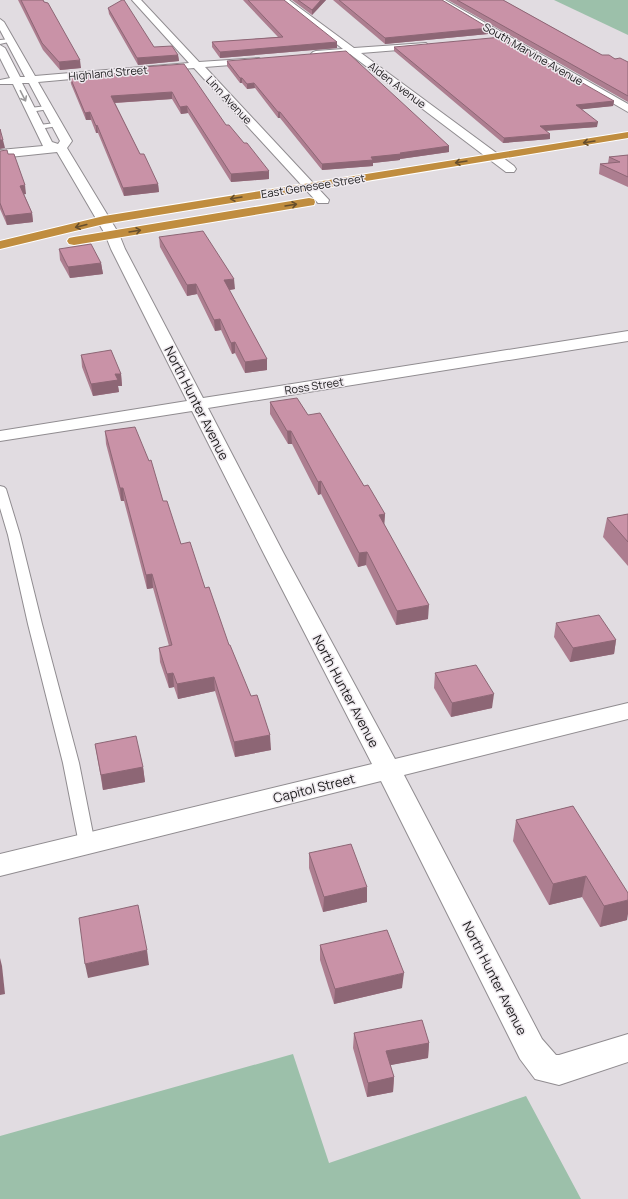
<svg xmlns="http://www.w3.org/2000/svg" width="628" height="1199" viewBox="0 0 628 1199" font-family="Manrope,sans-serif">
	<rect width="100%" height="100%" fill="#e1dce1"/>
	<g fill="#9cc0aa">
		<path d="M554 0H628V35Z"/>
		<path d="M293 1054 329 1163 526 1096 581 1199H0V1136Z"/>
	</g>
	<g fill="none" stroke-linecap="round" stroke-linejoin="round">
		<defs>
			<g id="lane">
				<path d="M0 40 10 39 13 41 0 44Z"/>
				<path d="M47 106 50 108 49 109 30 112 27 110 30 108Z"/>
				<path d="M56 123 59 125 58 126 39 129 36 127 39 125Z"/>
				<path d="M0 486 4 487 6 489 20 535 42 624 79 763 95 844 93 848 87 850 81 848 79 844 63 763 28 624 8 535 0 508Z"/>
			</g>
			<g id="street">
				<path d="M132 0H141L199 62 259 58 261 60 256 63 205 67 329 200 328 203H318L194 68 38 82 72 141 67 148 119 234 125 249 203 398 628 331V341L208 408 284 554 395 759 628 703V719L404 775 542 1039 556 1055H559L628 1034V1062L559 1085 535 1079 520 1059 381 781 0 876V854L372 764 264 554 192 411 0 441V431L187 401 111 249 105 234 57 152 0 158V150L43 146 13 84H0V80L10 78 0 58V45L5 48 20 77H25L0 30V19L4 22 35 76 189 63ZM22 83H29L60 141 58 144 52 142Z"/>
				<path d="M280 0H289L354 48 426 43 428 45 426 47 423 48 361 53 514 166 516 169 514 172H506L350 54 313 56 311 54 313 52 316 51 343 49Z"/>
				<path d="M435 0H445L628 104V112Z"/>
			</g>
			<g id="highway">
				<path d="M628 132V138L104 224 0 249V241L104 216Z"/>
				<path d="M309 198 314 199 315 202 314 205 74 245 69 244 67 241 69 238 74 237Z"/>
			</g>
		</defs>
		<use href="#lane" stroke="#908c90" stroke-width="2"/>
		<use href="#street" stroke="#908c90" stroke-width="2"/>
		<use href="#highway" stroke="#fff" stroke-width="2"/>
		<use href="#lane" fill="#fff" fill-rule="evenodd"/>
		<use href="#street" fill="#fff" fill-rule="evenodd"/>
		<use href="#highway" fill="#c08d3f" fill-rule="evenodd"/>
	</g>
	<g fill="#ad7e90">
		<path d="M18 0H43L81 68 60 70 43 50Z"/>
		<path d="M243 0H284L337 48 220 58 212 47V42L278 37Z"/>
		<path d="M292 0H326L312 15Z"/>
		<path d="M333 0H442L488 34 385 44Z"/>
		<path d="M448 0H503L602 55 628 62V102Z"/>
		<path d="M108 8 154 47 178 55 179 61 138 65 109 14Z"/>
		<path d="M394 47 614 101 613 106 582 109 597 127 546 131 550 139 503 143 394 51Z"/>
		<path d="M227 61 449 146V152L400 159V160L373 163V166L322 170 280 118H278L255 88 247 89 242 83H240L227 66Z"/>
		<path d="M142 67 226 125 269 179 231 182 188 113 181 114 172 99 115 103 140 154 158 184 159 192 124 196 98 133H96L91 120H86L71 84 70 77 143 72Z"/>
		<path d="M0 151 8 154 26 194H24L32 213 33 222 7 225 0 209Z"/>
		<path d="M628 155V187L599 174 600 164 608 163 609 157Z"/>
		<path d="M159 237 235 289 229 290 267 359V370L245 373 235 353 232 354 221 330 215 331 197 294 187 296 160 247Z"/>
		<path d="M59 249 101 263 103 274 70 278 60 260Z"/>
		<path d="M81 355 121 374 122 386H118L119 392 93 396 82 367Z"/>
		<path d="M270 402 308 415 364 486 385 514 384 524 428 619 396 625 366 565 358 567 321 494 318 495 292 444H288L270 414Z"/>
		<path d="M105 431 163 501 181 544 205 588 271 750 235 757 215 691 178 699 174 687 169 688 160 662 159 648 169 646 153 588 147 589 124 501H121L106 444Z"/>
		<path d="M628 514V566L603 537 607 518Z"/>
		<path d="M556 623 616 640 614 654 570 662 554 637Z"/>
		<path d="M435 673 492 708 451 717 434 688Z"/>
		<path d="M95 744 143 767 145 782 103 790Z"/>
		<path d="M573 806 627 920 600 927 582 897 549 905 513 841 516 820Z"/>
		<path d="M309 853 367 902 323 912 309 868Z"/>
		<path d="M320 945 402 988 334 1004 320 960Z"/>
		<path d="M354 1033 429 1043 428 1058 390 1065 394 1077 393 1092 367 1097 353 1048Z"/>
	</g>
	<g fill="#8d6675">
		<path d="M321 0H326L312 15V10Z"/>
		<path d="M489 28 488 34 385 44V38Z"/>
		<path d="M337 42V48L220 58V52Z"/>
		<path d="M178 55 179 61 138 65 137 58Z"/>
		<path d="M80 60 81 68 60 70 59 62Z"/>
		<rect x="240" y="78" width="2" height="5"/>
		<path d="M254 83 255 88 247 89V84Z"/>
		<path d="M172 92V99L112 103 111 96Z"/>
		<path d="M614 101 613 106 576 110V105Z"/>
		<path d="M187 106 188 113 181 114 180 107Z"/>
		<path d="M90 112 91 120H86L85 113Z"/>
		<rect x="278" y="112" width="2" height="6"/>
		<path d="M598 122 597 127 539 131 540 126Z"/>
		<path d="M97 125 98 133H96V126Z"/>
		<path d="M550 134V139L503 143 504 138Z"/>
		<path d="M0 140H3L5 148 0 149Z"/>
		<path d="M449 146V152L400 159V160L373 163V166L322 170V164Z"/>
		<path d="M269 171V179L231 182V174Z"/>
		<path d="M158 184 159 192 124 196 123 188Z"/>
		<path d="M25 185 26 194 21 195 20 186Z"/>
		<path d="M32 213 33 222 7 225 5 216Z"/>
		<path d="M101 263 103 274 70 278 68 267Z"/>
		<path d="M234 279 235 289 224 291V280Z"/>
		<path d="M196 284 197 294 187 296V285Z"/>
		<path d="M220 319 221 330 215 331 214 320Z"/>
		<path d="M235 342V353L232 354 231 343Z"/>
		<path d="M267 359V370L245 373V362Z"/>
		<path d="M115 374H121L122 386H118L119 392 93 396 91 384Z"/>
		<path d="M287 431H291L292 444H288Z"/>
		<path d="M321 481V494L318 495V482Z"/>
		<path d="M120 488H123L124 501H121Z"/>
		<path d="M385 514 384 528 379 515Z"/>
		<path d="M367 552 366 565 358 567 359 553Z"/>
		<path d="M152 574 153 588 147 589 146 575Z"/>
		<path d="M429 605 428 619 396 625 397 611Z"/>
		<path d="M616 640 614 654 570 662 573 648Z"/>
		<path d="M173 673 174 687 169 688 167 674Z"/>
		<path d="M214 677 215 691 178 699 177 684Z"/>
		<path d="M494 694 492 708 451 717 452 703Z"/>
		<path d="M270 735 271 750 235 757 234 742Z"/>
		<path d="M143 767 145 782 103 790 101 775Z"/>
		<path d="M586 876 582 897 549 905 553 884Z"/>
		<path d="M367 887V902L323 912 324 897Z"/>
		<path d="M628 900V914L627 920 600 927 604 906Z"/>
		<path d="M147 950 149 965 88 978 85 964Z"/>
		<path d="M0 958 2 966 5 994 0 995Z"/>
		<path d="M404 973 402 988 334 1004 335 989Z"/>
		<path d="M429 1043 428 1058 386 1066V1051Z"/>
		<path d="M394 1077 393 1092 367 1097 368 1083Z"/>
	</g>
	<g fill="#c992a7" stroke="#8d6675">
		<path d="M21 0H43L44 2 48 3 80 60 59 62 42 43Z"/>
		<path d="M122 0H124L154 47 172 46 178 55 137 58 108 8Z"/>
		<path d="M248 0H284L337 42 220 52 212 42 283 37Z"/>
		<path d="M298 0H321L312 10Z"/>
		<path d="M339 0H442L489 28 385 38Z"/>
		<path d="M457 0H503L602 55H609L615 59 620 58 628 62V96Z"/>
		<path d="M502 37 614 101 576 105 598 122 540 126 550 134 504 138 394 47Z"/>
		<path d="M346 51 449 146 400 153 401 154 371 157 373 160 322 164 280 112H278L254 83 247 84 242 78H240L227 61Z"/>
		<path d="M184 64 226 125H229L244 143H247L269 171 231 174 187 106 180 107 172 92 111 96 140 154H144L158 184 123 188 97 125 96 126 90 112 85 113 70 77 145 71 142 67Z"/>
		<path d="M0 129 3 140H0Z"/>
		<path d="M7 150 8 154H14L25 185 20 186 32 213 5 216 0 203V151Z"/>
		<path d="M628 155V177L600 164 620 162 609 157Z"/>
		<path d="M203 231 234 279 224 280 267 359 245 362 235 342 231 343 220 319 214 320 196 284 187 285 159 237Z"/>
		<path d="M91 244 101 263 68 267 59 249Z"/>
		<path d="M111 350 121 374H115L118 380 91 384 81 355Z"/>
		<path d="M297 398 308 415 320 413 364 486 368 485 385 514 379 515 429 605 397 611 367 552 359 553 321 481 318 482 291 431H287L270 402Z"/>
		<path d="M135 427 149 461 151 460 163 501H167L181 544 190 542 205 588 209 587 229 645H230L251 696 257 695 270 735 234 742 214 677 177 684 173 673 167 674 159 648 172 645 152 574 146 575 123 488H120L105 431Z"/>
		<path d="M628 514V542L607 518Z"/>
		<path d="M599 615 616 640 573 648 556 623Z"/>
		<path d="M476 665 494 694 452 703 435 673Z"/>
		<path d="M136 736 143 767 101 775 95 744Z"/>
		<path d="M573 806 628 893V900L604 906 586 876 553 884 516 820Z"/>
		<path d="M351 844 367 887 324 897 309 853Z"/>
		<path d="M138 905 147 950 85 964 79 918Z"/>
		<path d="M387 930 404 973 335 989 320 945Z"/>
		<path d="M422 1020 429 1043 386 1051 394 1077 368 1083 354 1033Z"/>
	</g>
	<defs><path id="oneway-shaft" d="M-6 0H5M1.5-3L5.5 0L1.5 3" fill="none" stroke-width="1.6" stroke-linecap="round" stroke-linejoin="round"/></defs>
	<use stroke="#999899" href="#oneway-shaft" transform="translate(23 96) rotate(63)"/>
	<g stroke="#664e2c">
		<use href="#oneway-shaft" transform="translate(589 142) rotate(171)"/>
		<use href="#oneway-shaft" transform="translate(461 162) rotate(171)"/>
		<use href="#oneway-shaft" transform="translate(236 198) rotate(171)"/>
		<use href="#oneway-shaft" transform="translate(291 205) rotate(-9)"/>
		<use href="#oneway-shaft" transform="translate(81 226) rotate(166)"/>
		<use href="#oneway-shaft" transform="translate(135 231) rotate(-9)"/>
	</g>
	<g text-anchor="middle" stroke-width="3" stroke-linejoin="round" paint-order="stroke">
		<g font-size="11" fill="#1c1b1c" stroke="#eee9ee">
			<text transform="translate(533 54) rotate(30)" y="4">South Marvine Avenue</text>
			<text transform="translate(108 73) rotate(-5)" y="4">Highland Street</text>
			<text transform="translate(397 85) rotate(37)" y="4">Alden Avenue</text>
			<text transform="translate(229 100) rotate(47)" y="4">Linn Avenue</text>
			<text transform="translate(313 186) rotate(-9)" y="4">East Genesee Street</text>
			<text transform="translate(314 386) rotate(-9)" y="4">Ross Street</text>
		</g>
		<g font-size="13" fill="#1c1b1c" stroke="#eee9ee">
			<text transform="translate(197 403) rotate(63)" y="5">North Hunter Avenue</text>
			<text transform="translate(346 691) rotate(62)" y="5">North Hunter Avenue</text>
			<text transform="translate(314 788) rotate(-14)" y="5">Capitol Street</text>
			<text transform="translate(495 978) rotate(63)" y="5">North Hunter Avenue</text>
		</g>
	</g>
</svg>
